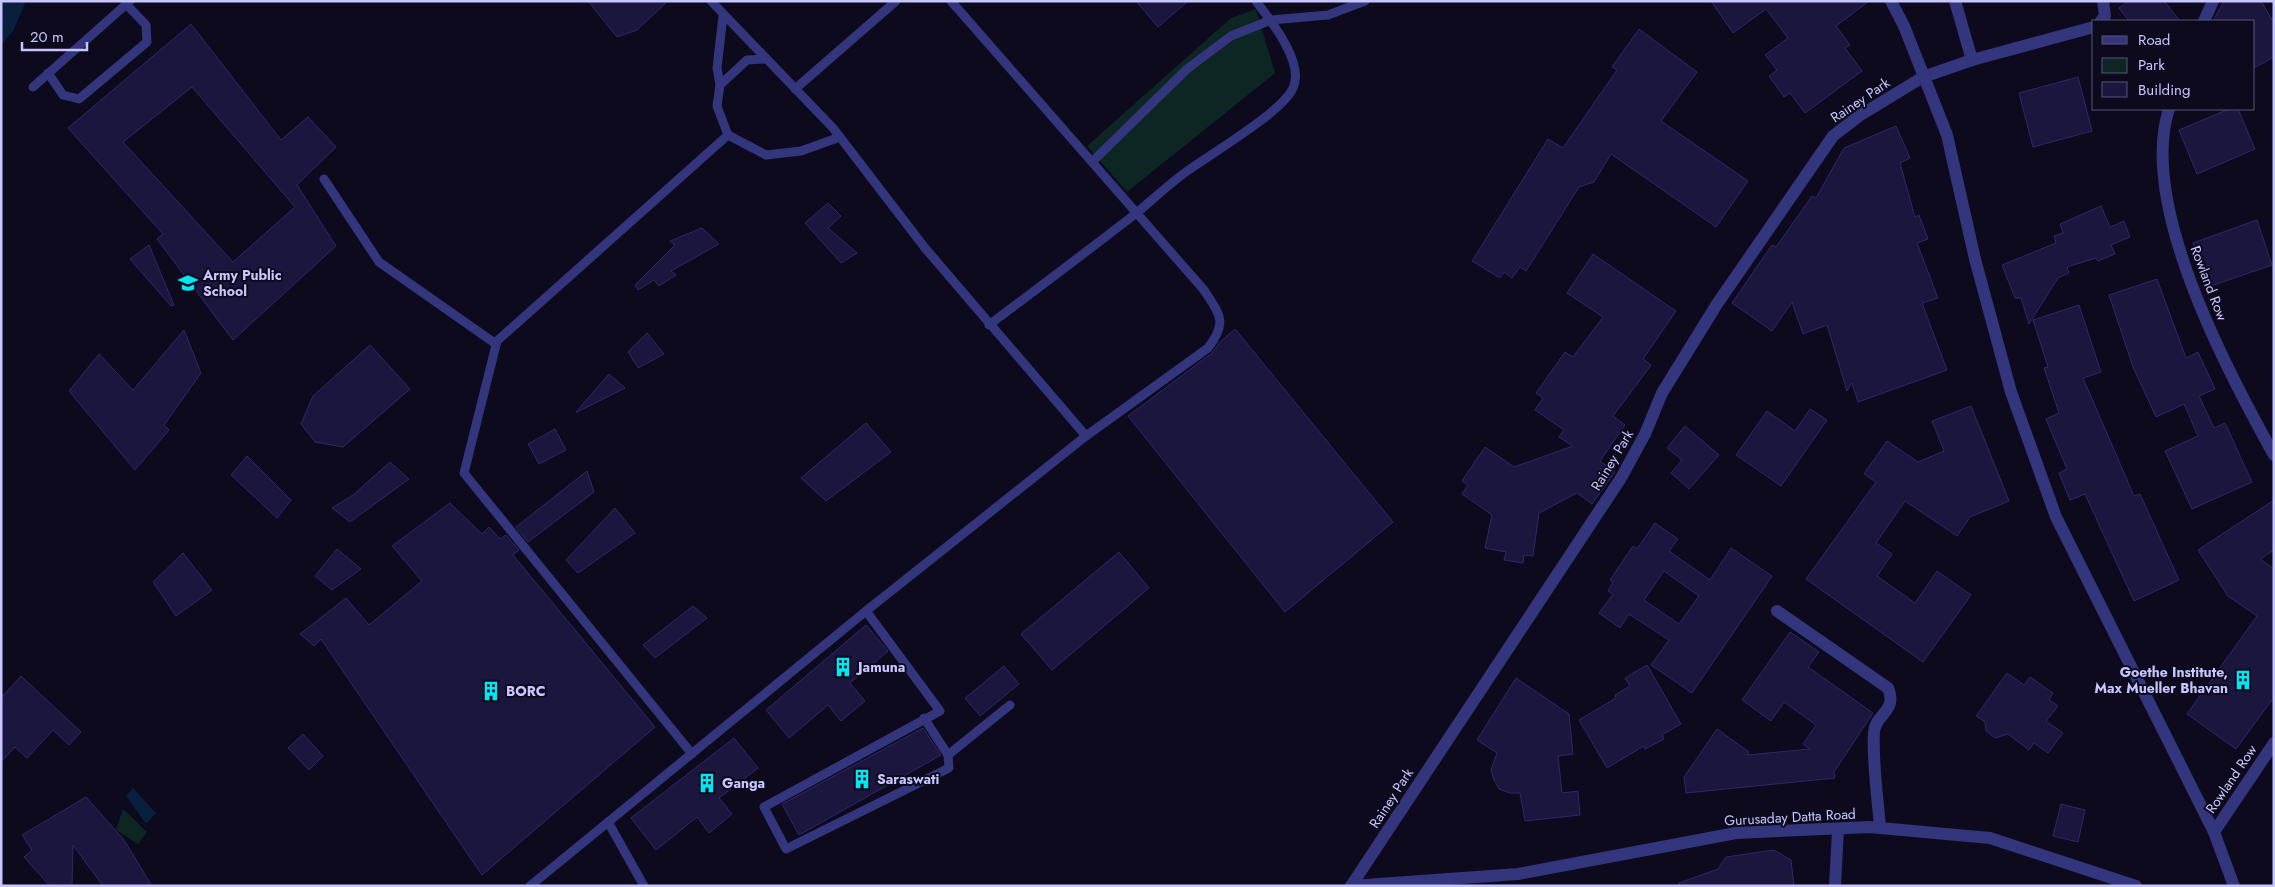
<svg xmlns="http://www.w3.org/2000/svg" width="2275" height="887" viewBox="0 0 2275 887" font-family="Jost,sans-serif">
	<rect width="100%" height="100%" fill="#0c0a1c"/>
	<g fill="#0d2624">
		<path d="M1256 9 1275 73 1127 192 1087 146 1231 18Z"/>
		<path d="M123 809 147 832 138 844 116 830Z"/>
	</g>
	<g fill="#081f3d">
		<path d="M1 1H26L13 31 1 45Z"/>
		<path d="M133 788 156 813 146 824 126 796Z"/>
	</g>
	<g fill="#1b163e" stroke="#30276b" fill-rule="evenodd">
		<path d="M588 1H668L637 30 617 37Z"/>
		<path d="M1136 1H1188L1158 27Z"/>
		<path d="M1711 1H1869L1836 26 1850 45 1845 48 1862 71 1805 113 1790 93 1784 97 1769 76 1777 70 1765 55 1788 38 1766 9 1733 33Z"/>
		<path d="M2128 1H2164L2180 21H2129L2119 8Z"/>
		<path d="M2224 1H2261L2274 23V57L2254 68V21H2213Z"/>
		<path d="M191 24 281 140 308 117 336 147 297 185 336 246 233 340 157 239 163 234 68 128ZM192 87 295 207 233 262 123 142Z"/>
		<path d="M1639 29 1697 72 1661 121 1748 181 1716 227 1611 154 1594 182 1579 187 1526 271 1520 267 1512 278 1504 272 1500 278 1472 261 1548 139 1563 148 1617 70 1612 67Z"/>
		<path d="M2078 77 2092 131 2033 147 2019 93Z"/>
		<path d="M2229 109H2238L2255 149 2197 174 2179 130Z"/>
		<path d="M1896 126 1910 158 1900 163 1915 217 1919 215 1928 239 1917 243 1938 298 1922 303 1947 370 1858 402 1852 383 1847 391 1827 325 1803 334 1792 302 1772 331 1732 303 1772 245 1776 247 1812 196 1816 198 1844 148Z"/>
		<path d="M828 203 841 216 828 228 857 253 841 263 805 223Z"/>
		<path d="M2101 206 2110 227 2124 221 2130 237 2111 245 2115 254 2098 261 2096 258 2067 267 2069 273 2058 278 2029 324 2021 298H2015L2002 265 2056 243 2054 236 2063 233 2060 224Z"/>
		<path d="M2257 220 2272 265 2208 287 2193 243Z"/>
		<path d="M702 228 719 244 671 271 676 275 659 286 654 280 638 290 635 285 675 245 670 241Z"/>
		<path d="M149 245 174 305 171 306 130 259Z"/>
		<path d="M1593 254 1676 311 1643 359 1651 365 1613 416 1625 425 1600 461 1615 472 1592 504 1577 493 1539 513 1533 556 1524 555 1523 563 1504 560 1506 552 1485 548 1492 515 1462 494 1468 485 1462 481 1485 447 1514 467 1573 446 1559 437 1564 430 1535 410 1543 398 1536 393 1565 352 1573 357 1603 317 1567 293Z"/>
		<path d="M2157 279 2186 358 2198 352 2215 389 2199 396 2214 428 2225 423 2252 482 2192 509 2165 451 2198 436 2184 404 2156 417 2133 367 2109 295Z"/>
		<path d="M2079 305 2101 372 2083 378 2134 496 2140 494 2179 580 2134 601 2085 494 2070 500 2059 473 2067 469 2046 419 2059 413 2044 368 2048 367 2033 320Z"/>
		<path d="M1235 329 1393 522 1285 612 1128 416 1212 353 1220 342Z"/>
		<path d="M184 330 201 373 164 425 169 430 135 470 69 391 99 354 133 390Z"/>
		<path d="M647 333 664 354 638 368 628 352Z"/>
		<path d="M370 345 410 389 343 447 315 442 301 424 313 396Z"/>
		<path d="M609 374 625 388 577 412H576Z"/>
		<path d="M1971 406 2009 501 1970 517 1957 536 1905 501 1876 543 1892 554 1877 576 1915 603 1937 571 1971 595 1923 662 1806 579 1876 482 1864 474 1887 441 1918 462 1944 451 1932 421Z"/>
		<path d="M1810 409 1827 420 1781 486 1736 455 1767 411 1795 431Z"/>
		<path d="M866 423 891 452 826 501 801 478Z"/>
		<path d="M1685 426 1719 455 1689 489 1671 473 1682 460 1667 448Z"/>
		<path d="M555 429 566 450 539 464 528 444Z"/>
		<path d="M247 456 291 500 277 518 231 475Z"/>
		<path d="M390 462 409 479 350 522 332 508 353 495Z"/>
		<path d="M587 471 594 492 528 542 516 527Z"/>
		<path d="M2274 500V550L2260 559 2274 569V697L2236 749 2187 714 2257 616 2228 596 2198 550Z"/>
		<path d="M450 503 482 534 489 527 500 539 506 535 519 550 513 555 655 727 482 875 321 639 314 646 300 634 346 598 369 625 422 581 392 546Z"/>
		<path d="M615 508 635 533 578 573 566 560Z"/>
		<path d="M1655 523 1678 539 1669 551 1710 580 1731 548 1772 576 1692 693 1651 665 1669 640 1629 614 1620 628 1599 613 1613 594 1608 591 1613 582 1610 580 1633 546 1637 549ZM1664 571 1699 596 1679 624 1644 600Z"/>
		<path d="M337 549 361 569 332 590 315 576Z"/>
		<path d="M1119 552 1149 588 1052 670 1021 634Z"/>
		<path d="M183 553 212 590 176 616 153 582Z"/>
		<path d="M693 606 707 618 655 658 643 645Z"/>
		<path d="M866 625 888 651 850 683 865 701 841 721 828 705 789 738 766 710Z"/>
		<path d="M1790 632 1819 652 1808 667 1873 713 1834 772 1835 778 1686 793 1684 777 1717 729 1749 752 1747 755 1810 749 1803 744 1816 725 1784 702 1771 721 1742 700Z"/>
		<path d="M1647 665 1681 724 1662 735 1664 739 1645 749 1644 746 1607 768 1579 720 1616 698 1615 695 1630 686 1625 678Z"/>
		<path d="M1004 666 1019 684 980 716 965 698Z"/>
		<path d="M2007 673 2024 685 2030 677 2053 693 2049 700 2058 706 2046 721 2063 733 2048 753 2034 743 2029 750 2008 734 1995 738 1986 731 1985 722 1976 716Z"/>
		<path d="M21 676 81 732 69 745 53 730 27 758 15 747 1 762V698Z"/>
		<path d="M1516 678 1569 714 1573 754 1558 756 1562 793 1578 791 1580 815 1525 821 1520 793H1510L1499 789 1494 780 1491 770 1497 753 1477 740Z"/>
		<path d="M923 728 941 755 799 835 782 804Z"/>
		<path d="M303 734 323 756 309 770 288 748Z"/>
		<path d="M734 738 758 768 719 798 732 814 709 833 697 817 656 850 631 818Z"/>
		<path d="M86 797 124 840 152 886H103L73 845 72 886H50L24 857 32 850 22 835Z"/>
		<path d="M2061 804 2085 810 2078 842 2053 836Z"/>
		<path d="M1774 850 1791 860 1794 886H1679V883L1718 869 1726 857Z"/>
	</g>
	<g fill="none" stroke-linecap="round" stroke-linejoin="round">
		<g stroke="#33357d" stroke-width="9">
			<path d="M711 1 833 128 925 248 1086 436"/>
			<path d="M48 73 63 95 79 99 147 42 146 25 126 4"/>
			<path d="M720 85 717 68 723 16"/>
			<path d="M33 87 130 1"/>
			<path d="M795 89 896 1"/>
			<path d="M728 135 717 106 720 85 747 60 766 59"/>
			<path d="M1093 161 1187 69 1231 36 1271 20 1328 15 1365 1"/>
			<path d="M324 179 379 262 496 344"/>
			<path d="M989 325C1037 289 1086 252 1134 215 1150 202 1166 187 1183 174 1207 156 1283 112 1293 88 1305 63 1271 21 1256 1"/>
			<path d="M866 611 940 711 764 807 786 849 949 768 948 755"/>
			<path d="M924 718 948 755 1010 705"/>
			<path d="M692 754 464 473 497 341 728 135 766 155 801 151 840 137"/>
			<path d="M608 822 644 886"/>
			<path d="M530 886 866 611 1086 436 1208 348C1228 322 1220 315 1204 290L951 1"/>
		</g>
		<g stroke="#33357d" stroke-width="12">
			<path d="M1955 1 1972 60"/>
			<path d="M2101 21 2105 16 2103 1"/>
			<path d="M2204 21 2213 1"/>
			<path d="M2169 109C2138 204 2227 371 2274 455"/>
			<path d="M1777 611 1888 688C1898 711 1875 714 1874 732 1872 761 1878 799 1880 828"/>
			<path d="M2214 832 2274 743"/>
			<path d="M1351 886 1621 478 1645 434 1662 393 1717 304 1833 136 1859 116 1923 77 1972 60 2094 27"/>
			<path d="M1835 886 1838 830"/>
		</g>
		<g stroke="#33357d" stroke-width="12">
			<path d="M1891 1 1904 26 1947 135 1975 259 2011 392 2056 517 2214 832 2234 886"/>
			<path d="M1351 886 1518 874 1736 833 1869 827 1990 838 2136 886"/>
		</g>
	</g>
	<defs>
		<symbol id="school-bare" viewBox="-9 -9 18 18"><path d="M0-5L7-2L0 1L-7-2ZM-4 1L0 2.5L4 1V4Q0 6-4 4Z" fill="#00e7f1" stroke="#0c0a1c" stroke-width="2.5" paint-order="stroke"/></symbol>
		<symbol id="building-bare" viewBox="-9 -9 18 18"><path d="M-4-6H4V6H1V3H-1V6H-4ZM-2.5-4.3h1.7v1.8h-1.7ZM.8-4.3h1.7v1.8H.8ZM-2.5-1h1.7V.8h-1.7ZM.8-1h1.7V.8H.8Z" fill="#00e7f1" stroke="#0c0a1c" stroke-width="2.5" paint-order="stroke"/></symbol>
	</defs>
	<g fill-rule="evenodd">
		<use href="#school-bare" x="174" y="269" width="28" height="28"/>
		<use href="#building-bare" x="829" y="653" width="28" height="28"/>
		<use href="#building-bare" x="2229" y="666" width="28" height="28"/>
		<use href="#building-bare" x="477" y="677" width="28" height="28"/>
		<use href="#building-bare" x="848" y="765" width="28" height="28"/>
		<use href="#building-bare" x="693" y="769" width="28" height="28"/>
	</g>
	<g text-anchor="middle" stroke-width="4" stroke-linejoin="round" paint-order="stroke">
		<g font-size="14" fill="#c8c6ff" stroke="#0c0a1c">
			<text transform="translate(1860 100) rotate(-34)" y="5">Rainey Park</text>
			<text transform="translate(2209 283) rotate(69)" y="5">Rowland Row</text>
			<text transform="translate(1612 460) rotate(-59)" y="5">Rainey Park</text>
			<text transform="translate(2231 779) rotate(-56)" y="5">Rowland Row</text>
			<text transform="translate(1391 798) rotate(-57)" y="5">Rainey Park</text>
			<text transform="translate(1790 817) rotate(-3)" y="5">Gurusaday Datta Road</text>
		</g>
		<g font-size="14" font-weight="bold" fill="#c8c6ff" stroke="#0c0a1c" text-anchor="start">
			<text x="203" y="280">Army Public<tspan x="203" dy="16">School</tspan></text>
			<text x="858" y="672">Jamuna</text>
			<text x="2228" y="677" text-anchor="end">Goethe Institute,<tspan x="2228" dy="16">Max Mueller Bhavan</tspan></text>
			<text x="506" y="696">BORC</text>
			<text x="877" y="784">Saraswati</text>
			<text x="722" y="788">Ganga</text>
		</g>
	</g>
	<rect width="2275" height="887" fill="none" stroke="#c8c6ff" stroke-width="5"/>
	<rect x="2092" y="20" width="162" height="90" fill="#0c0a1c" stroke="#575577"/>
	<rect x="2102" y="36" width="25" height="8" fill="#33357d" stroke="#575577"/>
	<text x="2138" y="45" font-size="15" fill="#c8c6ff">Road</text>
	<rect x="2102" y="58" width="25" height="15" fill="#0d2624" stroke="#575577"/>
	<text x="2138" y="70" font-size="15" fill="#c8c6ff">Park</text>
	<rect x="2102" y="82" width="25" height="15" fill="#1b163e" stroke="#575577"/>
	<text x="2138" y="95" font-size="15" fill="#c8c6ff">Building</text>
	<path d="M22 42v8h65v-8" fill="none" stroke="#c8c6ff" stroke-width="2.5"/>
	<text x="30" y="42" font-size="15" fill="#c8c6ff" stroke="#0c0a1c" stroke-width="4" paint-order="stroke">20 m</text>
</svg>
